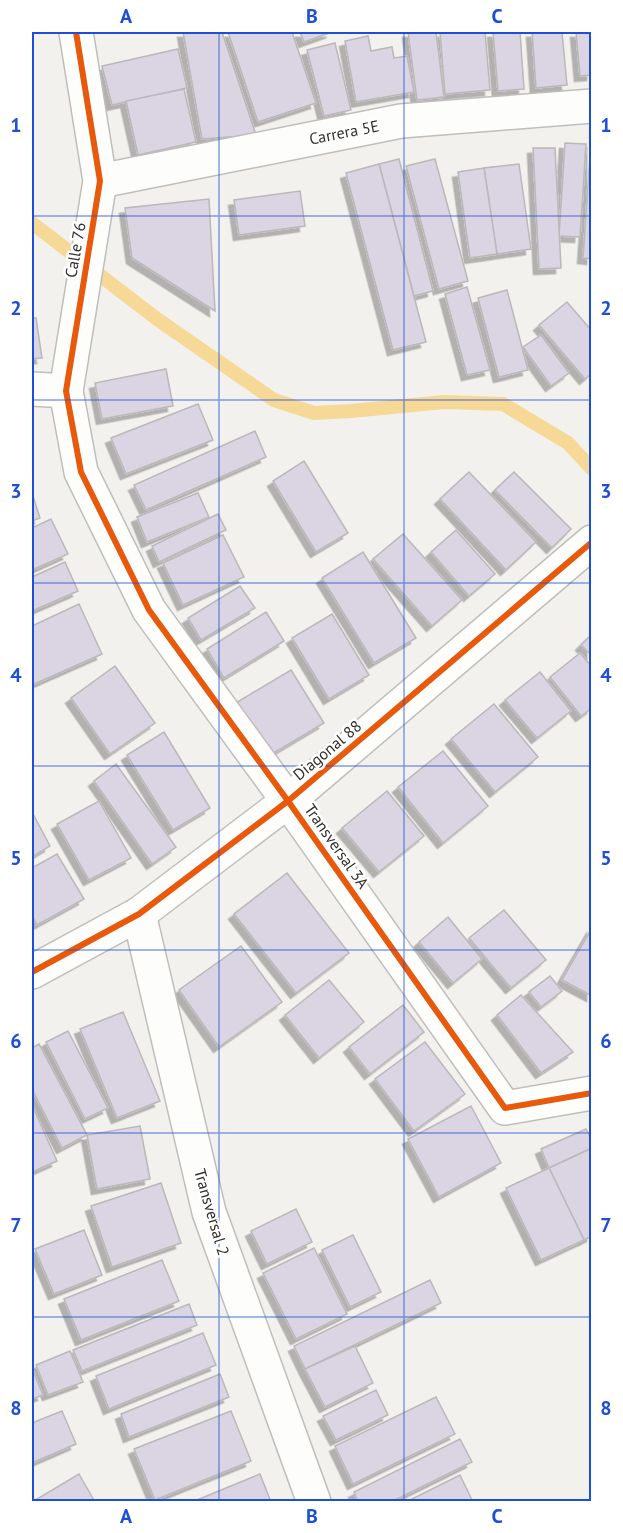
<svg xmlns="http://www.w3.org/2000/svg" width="623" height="1533" viewBox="0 0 623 1533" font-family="'PT Sans',sans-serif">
	<defs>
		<filter id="shadow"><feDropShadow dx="-5.5" dy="5.5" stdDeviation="0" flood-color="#0004"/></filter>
	</defs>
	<rect width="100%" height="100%" fill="#f3f1ee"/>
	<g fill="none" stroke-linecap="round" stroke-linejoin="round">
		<path stroke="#f6d897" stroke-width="14" d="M32 223 157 319 274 400 314 413 351 411 444 402 503 404 568 443 592 469"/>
	</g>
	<g fill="#dbd4e2" stroke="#bab8b8" stroke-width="1.5" filter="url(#shadow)">
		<path d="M183 32H222L256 135 202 139Z"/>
		<path d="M228 32H292L316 103 258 122Z"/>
		<path d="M300 32H332L304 42Z"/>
		<path d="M408 32H436L444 97 417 100Z"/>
		<path d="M440 32H485L490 90 445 94Z"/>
		<path d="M493 32H520L524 89 498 91Z"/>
		<path d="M532 32H562L567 85 536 88Z"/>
		<path d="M576 32H592V75L580 76Z"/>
		<path d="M368 36 371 51 392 47 394 58 407 56 414 92 356 102 345 41Z"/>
		<path d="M335 43 351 110 324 116 307 50Z"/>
		<path d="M178 49 187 88 112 105 102 66Z"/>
		<path d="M184 89 196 142 138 155 126 101Z"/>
		<path d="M591 142H592V259L583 258Z"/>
		<path d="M565 143 586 144 580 237 559 236Z"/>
		<path d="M533 148H555L561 268 539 269Z"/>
		<path d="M399 159 433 291 414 296 379 164Z"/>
		<path d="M435 159 468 281 439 289 406 166Z"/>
		<path d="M379 164 426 342 393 350 346 173Z"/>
		<path d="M519 164 531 249 497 254 484 168Z"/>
		<path d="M484 168 497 254 470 258 458 172Z"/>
		<path d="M300 191 305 226 239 235 234 200Z"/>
		<path d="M209 199 215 311 132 258 125 208Z"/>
		<path d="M467 287 490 370 467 375 445 294Z"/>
		<path d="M507 290 528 370 499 377 478 298Z"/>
		<path d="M567 302 592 331V373L585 379 539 325Z"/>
		<path d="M32 318H36L42 358 32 359Z"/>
		<path d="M541 335 569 373 551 386 523 347Z"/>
		<path d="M166 369 173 406 102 419 95 383Z"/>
		<path d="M198 404 213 440 126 474 111 438Z"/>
		<path d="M255 431 266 457 146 510 134 485Z"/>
		<path d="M304 461 348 533 316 552 273 481Z"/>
		<path d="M469 472 536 542 506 570 440 499Z"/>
		<path d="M514 472 571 529 552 548 495 490Z"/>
		<path d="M32 493 40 518 32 521Z"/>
		<path d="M198 493 209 517 147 542 137 517Z"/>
		<path d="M218 514 226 530 159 562 152 546Z"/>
		<path d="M51 519 68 554 32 570V528Z"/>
		<path d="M456 530 495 574 469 596 431 552Z"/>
		<path d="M403 534 462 600 432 626 373 559Z"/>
		<path d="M223 535 244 577 183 605 163 563Z"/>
		<path d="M363 552 416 638 374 663 322 578Z"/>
		<path d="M65 562 78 591 32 611V577Z"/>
		<path d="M240 586 255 608 201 640 188 618Z"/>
		<path d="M79 604 102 654 32 685V626Z"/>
		<path d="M266 612 284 641 224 678 207 649Z"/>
		<path d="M332 614 369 675 329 699 292 638Z"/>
		<path d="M592 634V656L581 645Z"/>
		<path d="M580 653 592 667V708L581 716 550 677Z"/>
		<path d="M115 666 155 723 110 754 71 698Z"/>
		<path d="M291 670 324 723 267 757 234 704Z"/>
		<path d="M540 672 571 711 537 738 505 700Z"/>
		<path d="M494 704 538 757 495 792 451 739Z"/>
		<path d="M164 732 210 808 173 830 127 755Z"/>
		<path d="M443 751 488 806 443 843 398 787Z"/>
		<path d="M116 764 176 847 152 864 94 781Z"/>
		<path d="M387 791 424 836 379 872 342 828Z"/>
		<path d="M99 801 131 858 89 880 57 824Z"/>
		<path d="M32 812 50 846 32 857Z"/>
		<path d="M57 854 84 899 37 925 32 915V868Z"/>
		<path d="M287 873 349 953 296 993 234 914Z"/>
		<path d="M504 910 546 960 511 988 469 938Z"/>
		<path d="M448 917 482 959 453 983 419 942Z"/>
		<path d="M592 928V996L562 980Z"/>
		<path d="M241 946 282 1002 219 1047 179 990Z"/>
		<path d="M550 976 562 991 541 1007 529 992Z"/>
		<path d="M329 980 364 1022 319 1058 285 1015Z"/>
		<path d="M521 995 573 1052 541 1073 497 1015Z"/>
		<path d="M403 1005 424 1032 370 1074 349 1047Z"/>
		<path d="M123 1012 160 1101 117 1118 80 1029Z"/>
		<path d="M68 1031 108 1108 85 1119 46 1042Z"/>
		<path d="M425 1042 465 1094 414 1131 375 1079Z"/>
		<path d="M39 1044 87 1135 62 1148 32 1089V1048Z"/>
		<path d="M32 1105 57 1161 32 1172Z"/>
		<path d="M471 1106 501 1163 439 1197 408 1139Z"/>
		<path d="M140 1126 150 1179 97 1189 87 1135Z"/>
		<path d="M586 1129 592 1141V1148L549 1168 541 1149Z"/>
		<path d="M592 1148V1236L584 1240 549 1168Z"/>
		<path d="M549 1168 584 1240 541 1260 506 1188Z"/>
		<path d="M161 1183 181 1243 112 1267 91 1206Z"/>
		<path d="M296 1209 312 1242 267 1264 251 1231Z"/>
		<path d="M84 1230 102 1275 54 1294 35 1249Z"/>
		<path d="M353 1235 381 1292 350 1307 322 1250Z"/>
		<path d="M314 1248 347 1314 296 1339 263 1273Z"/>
		<path d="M162 1260 179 1301 81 1340 64 1299Z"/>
		<path d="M430 1280 441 1303 305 1369 294 1346Z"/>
		<path d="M189 1304 197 1325 82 1371 73 1350Z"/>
		<path d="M203 1333 216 1365 109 1409 96 1376Z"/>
		<path d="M355 1346 373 1383 325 1407 305 1369Z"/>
		<path d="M70 1351 83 1382 48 1395 36 1365Z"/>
		<path d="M32 1368 43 1395 32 1399Z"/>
		<path d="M220 1374 229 1397 129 1437 121 1414Z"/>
		<path d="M376 1390 388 1415 336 1440 323 1416Z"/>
		<path d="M436 1397 455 1434 353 1484 335 1446Z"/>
		<path d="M62 1411 76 1444 32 1463V1423Z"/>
		<path d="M231 1411 251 1461 155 1500 134 1449Z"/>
		<path d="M460 1439 472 1462 391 1502H358L354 1492Z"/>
		<path d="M79 1474 95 1502H32Z"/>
		<path d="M260 1474 271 1502H192Z"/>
		<path d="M460 1475 473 1502H406Z"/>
	</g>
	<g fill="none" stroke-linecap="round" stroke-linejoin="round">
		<defs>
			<g id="minor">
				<path d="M76 32 100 181 66 391 81 472 149 610 288 801 505 1108 592 1093"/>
				<path d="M100 181 401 121 592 106"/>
				<path d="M32 389 66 391"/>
				<path d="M139 914 209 1212 314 1502"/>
				<path d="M32 972 139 914 288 801 592 542"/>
			</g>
		</defs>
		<use href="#minor" stroke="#c0bebb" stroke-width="36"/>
		<use href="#minor" stroke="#fdfdfc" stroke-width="33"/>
		<defs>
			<g id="cycleway">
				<path d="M76 32 100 181 66 391 81 472 149 610 288 801 505 1108 592 1093"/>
				<path d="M32 972 139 914 288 801 592 542"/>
			</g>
		</defs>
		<use href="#cycleway" stroke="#fff" stroke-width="10"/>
		<use href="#cycleway" stroke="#e8590c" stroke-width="6"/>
	</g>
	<path fill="none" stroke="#1d4ed8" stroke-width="1.5" stroke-opacity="0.55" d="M219 32V1502M404 32V1502M32 216H592M32 400H592M32 583H592M32 766H592M32 950H592M32 1133H592M32 1317H592"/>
	<g text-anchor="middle" stroke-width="5" stroke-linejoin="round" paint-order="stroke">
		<g font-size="16" fill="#302f2c" stroke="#fff">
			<text transform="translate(344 132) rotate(-11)" y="6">Carrera 5E</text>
			<text transform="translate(75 250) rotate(-80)" y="6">Calle 76</text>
			<text transform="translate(327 750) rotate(-40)" y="6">Diagonal 88</text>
			<text transform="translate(337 846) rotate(55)" y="6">Transversal 3A</text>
			<text transform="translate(212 1212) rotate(74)" y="6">Transversal 2</text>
		</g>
	</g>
	<rect width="623" height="1533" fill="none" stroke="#ffffff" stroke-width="66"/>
	<rect x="33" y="33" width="557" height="1467" fill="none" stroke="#1d4ed8" stroke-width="2"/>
	<g font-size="20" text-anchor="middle" font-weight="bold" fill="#1d4ed8">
		<text x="126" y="23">A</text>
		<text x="312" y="23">B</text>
		<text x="497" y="23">C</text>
		<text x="16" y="132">1</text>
		<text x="606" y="132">1</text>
		<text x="16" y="315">2</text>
		<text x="606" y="315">2</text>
		<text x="16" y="498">3</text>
		<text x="606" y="498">3</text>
		<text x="16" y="682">4</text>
		<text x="606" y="682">4</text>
		<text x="16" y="865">5</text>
		<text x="606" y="865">5</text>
		<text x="16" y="1048">6</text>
		<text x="606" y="1048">6</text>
		<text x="16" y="1232">7</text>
		<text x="606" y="1232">7</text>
		<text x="16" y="1415">8</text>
		<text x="606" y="1415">8</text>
		<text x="126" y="1523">A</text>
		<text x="312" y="1523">B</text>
		<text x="497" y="1523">C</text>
	</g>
</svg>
